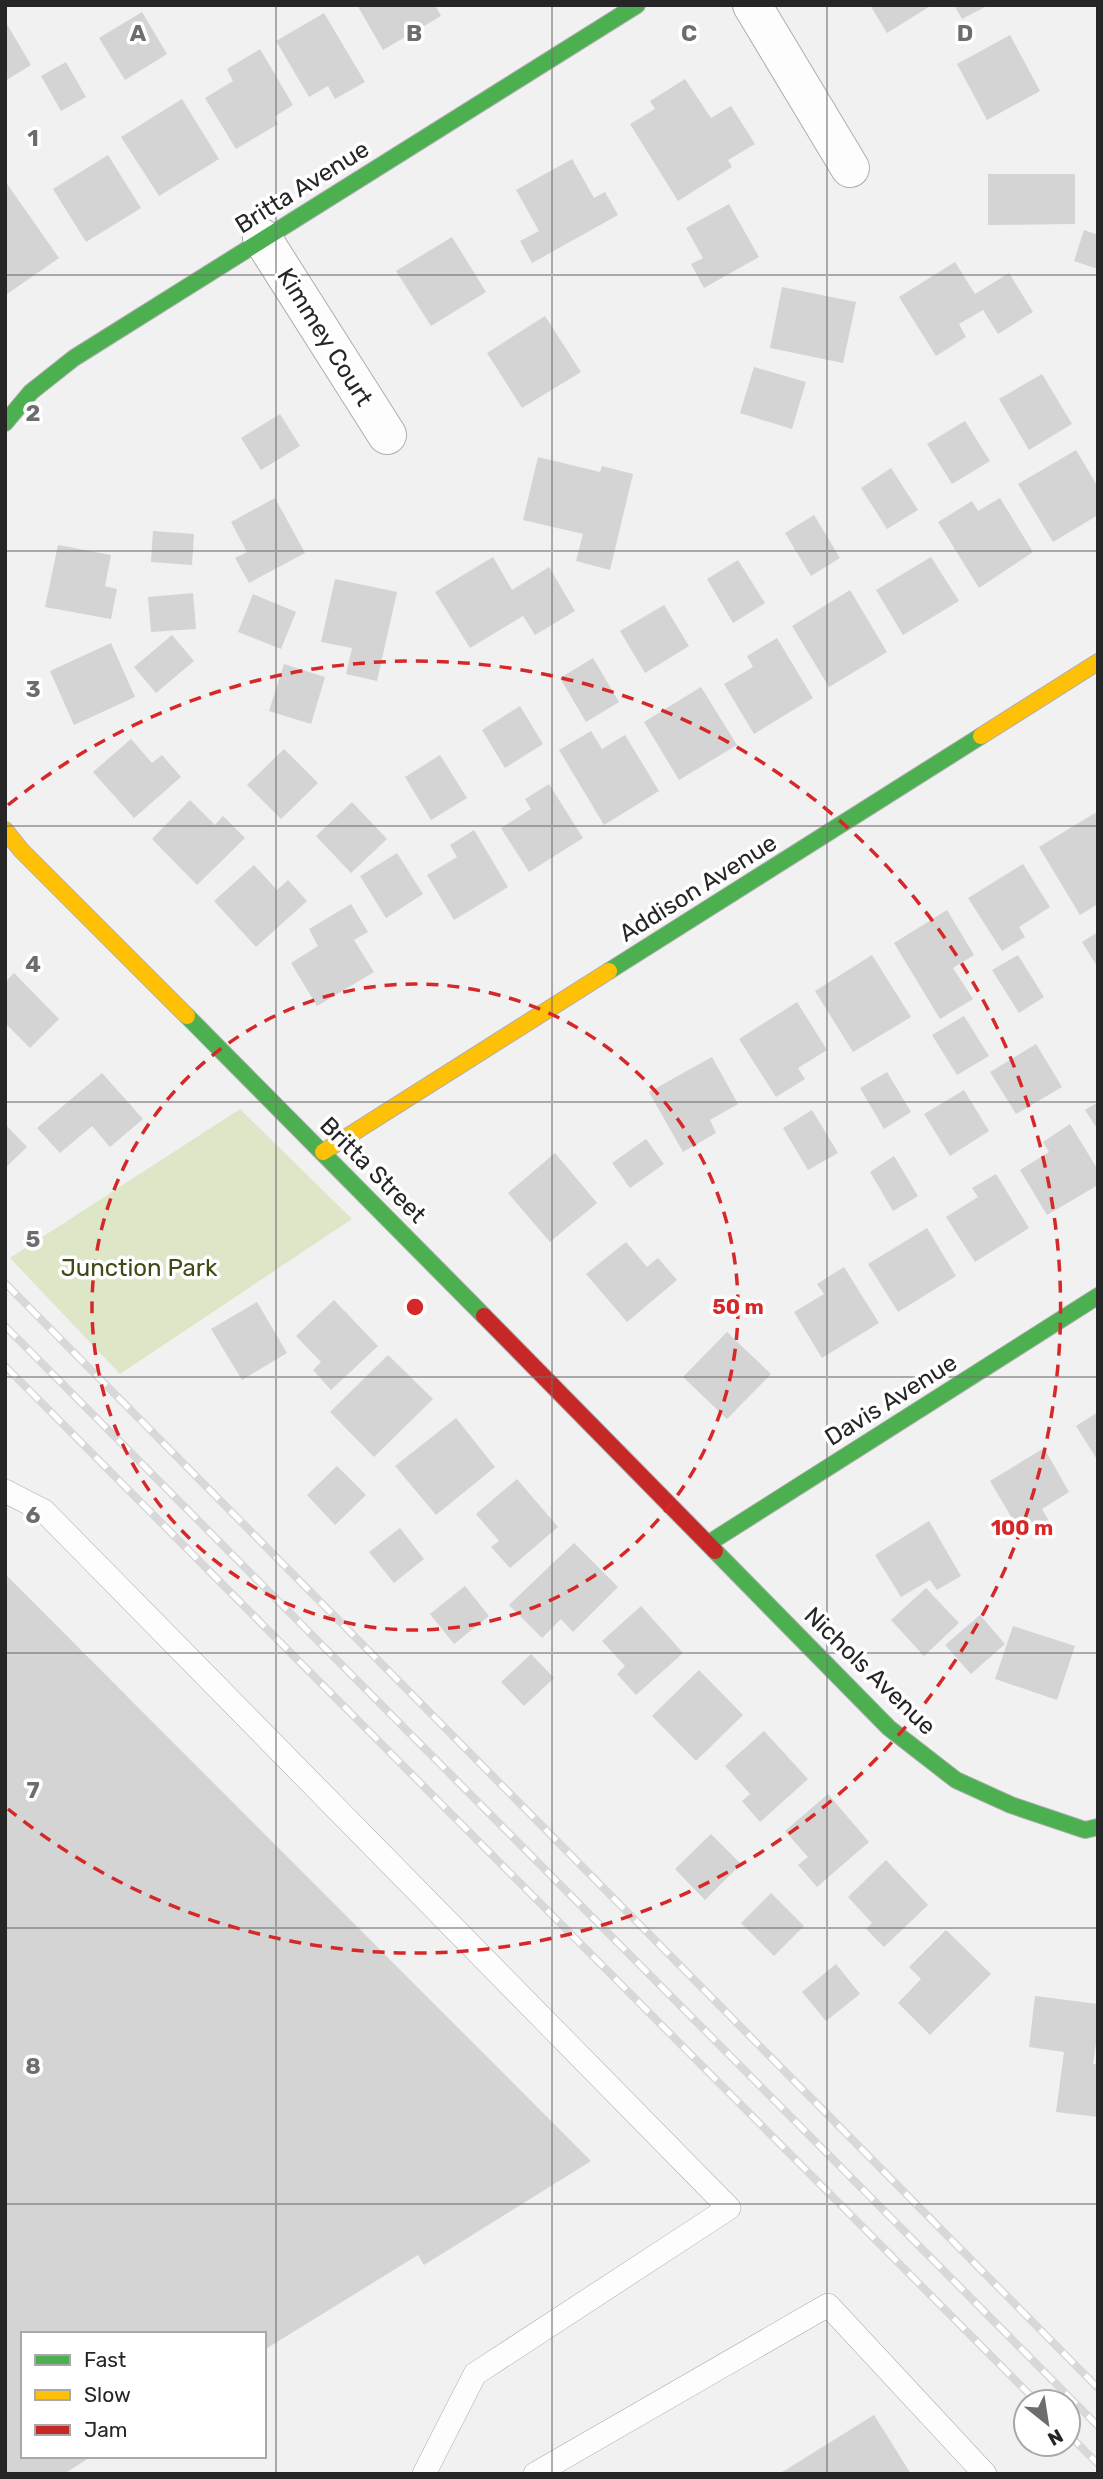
<svg xmlns="http://www.w3.org/2000/svg" width="1103" height="2479" viewBox="0 0 1103 2479" font-family="Rubik,sans-serif">
	<rect width="100%" height="100%" fill="#f1f1f1"/>
	<path fill="#dee6c8" d="M240 1109 352 1219 120 1374 10 1258Z"/>
	<g fill="#d4d4d4">
		<path d="M357 5H435L441 16 383 50Z"/>
		<path d="M870 5H932L887 33Z"/>
		<path d="M954 5H989L962 19Z"/>
		<path d="M142 12 167 54 125 80 99 38Z"/>
		<path d="M324 13 365 82 335 99 328 86 309 97 276 41Z"/>
		<path d="M5 21 31 65 5 81Z"/>
		<path d="M1010 35 1040 91 987 120 957 64Z"/>
		<path d="M260 49 293 105 274 117 278 124 236 149 205 98 233 81 227 69Z"/>
		<path d="M66 62 86 97 61 111 41 76Z"/>
		<path d="M685 79 711 118 731 106 755 144 728 160 732 167 678 201 630 124 655 109 650 101Z"/>
		<path d="M182 99 219 159 159 196 121 137Z"/>
		<path d="M108 155 141 208 86 242 53 189Z"/>
		<path d="M572 159 594 198 605 192 618 215 532 263 520 241 539 231 516 190Z"/>
		<path d="M988 174H1075V224L988 225Z"/>
		<path d="M5 181 59 258 7 294 5 292Z"/>
		<path d="M729 204 759 257 704 288 691 264 703 258 686 228Z"/>
		<path d="M1084 230 1098 235V269L1074 261Z"/>
		<path d="M452 237 486 292 431 326 396 271Z"/>
		<path d="M955 262 975 294 1009 273 1033 312 998 334 983 310 959 324 966 337 936 356 899 297Z"/>
		<path d="M782 287 856 302 843 363 770 348Z"/>
		<path d="M545 316 581 372 522 408 487 353Z"/>
		<path d="M754 367 806 382 792 429 740 413Z"/>
		<path d="M1042 374 1072 424 1029 450 999 399Z"/>
		<path d="M280 414 300 446 261 470 241 438Z"/>
		<path d="M965 421 990 461 952 484 927 444Z"/>
		<path d="M1076 450 1098 487V515L1053 542 1018 484Z"/>
		<path d="M538 457 600 472 602 466 633 474 610 570 576 561 583 534 523 520Z"/>
		<path d="M891 468 918 510 887 529 861 488Z"/>
		<path d="M275 498 305 553 249 583 235 558 247 552 231 522Z"/>
		<path d="M1000 498 1033 552 979 588 938 522 972 501 978 511Z"/>
		<path d="M814 515 840 558 811 576 785 533Z"/>
		<path d="M153 531 194 534 192 565 151 562Z"/>
		<path d="M58 545 111 555 105 586 117 589 111 619 45 607Z"/>
		<path d="M493 557 512 590 549 567 575 611 535 635 523 616 470 648 435 592Z"/>
		<path d="M931 557 959 601 903 635 876 590Z"/>
		<path d="M738 560 765 603 733 623 707 579Z"/>
		<path d="M335 579 397 592 377 681 346 674 352 648 321 642Z"/>
		<path d="M850 590 887 652 829 687 792 626Z"/>
		<path d="M193 593 196 629 151 632 148 597Z"/>
		<path d="M253 594 296 612 281 649 238 632Z"/>
		<path d="M664 605 689 646 645 673 620 631Z"/>
		<path d="M172 635 194 661 156 693 134 667Z"/>
		<path d="M777 638 813 698 754 734 724 684 753 667 747 656Z"/>
		<path d="M111 643 135 697 74 725 50 671Z"/>
		<path d="M593 658 619 702 586 722 560 678Z"/>
		<path d="M284 664 325 677 311 724 269 711Z"/>
		<path d="M701 687 737 745 679 780 644 722Z"/>
		<path d="M520 706 543 744 505 768 482 730Z"/>
		<path d="M591 731 602 749 625 735 659 791 604 825 559 750Z"/>
		<path d="M131 739 152 763 162 755 181 777 134 818 93 772Z"/>
		<path d="M284 749 318 783 281 819 247 785Z"/>
		<path d="M440 755 467 798 431 820 405 777Z"/>
		<path d="M549 784 583 838 529 872 501 828 531 809 525 799Z"/>
		<path d="M190 800 215 825 223 816 245 838 197 885 152 839Z"/>
		<path d="M352 802 387 839 351 873 316 836Z"/>
		<path d="M1095 813 1098 817V904L1080 915 1039 847Z"/>
		<path d="M474 830 508 887 454 920 427 875 457 857 450 845Z"/>
		<path d="M397 853 423 894 386 918 360 876Z"/>
		<path d="M1023 864 1050 907 1019 927 1025 937 1002 951 968 898Z"/>
		<path d="M254 865 277 890 288 880 307 901 256 947 214 901Z"/>
		<path d="M351 904 368 932 354 940 374 972 317 1006 291 963 318 946 309 929Z"/>
		<path d="M947 910 974 955 953 968 973 999 940 1019 894 943Z"/>
		<path d="M1098 932V968L1082 942Z"/>
		<path d="M872 955 911 1017 853 1052 815 991Z"/>
		<path d="M1018 955 1044 997 1019 1013 992 970Z"/>
		<path d="M14 973 59 1019 30 1048 5 1023V982Z"/>
		<path d="M797 1002 827 1050 798 1068 805 1079 776 1097 739 1039Z"/>
		<path d="M964 1016 989 1056 957 1075 932 1035Z"/>
		<path d="M1036 1044 1062 1087 1016 1114 990 1072Z"/>
		<path d="M712 1057 738 1104 710 1120 716 1133 683 1152 649 1092Z"/>
		<path d="M887 1072 911 1112 884 1129 860 1088Z"/>
		<path d="M102 1073 143 1119 110 1147 92 1126 60 1153 37 1128Z"/>
		<path d="M964 1090 989 1131 950 1156 924 1114Z"/>
		<path d="M1098 1102V1130L1085 1110Z"/>
		<path d="M812 1110 838 1153 808 1170 783 1128Z"/>
		<path d="M5 1124 27 1147 5 1168Z"/>
		<path d="M1070 1124 1098 1170V1185L1047 1215 1020 1170 1049 1152 1043 1142Z"/>
		<path d="M646 1139 664 1164 630 1188 612 1163Z"/>
		<path d="M555 1153 597 1203 550 1242 508 1193Z"/>
		<path d="M894 1156 918 1196 893 1211 870 1172Z"/>
		<path d="M996 1174 1029 1228 975 1262 946 1217 978 1197 972 1188Z"/>
		<path d="M927 1228 956 1276 898 1312 868 1264Z"/>
		<path d="M626 1242 647 1267 658 1258 677 1280 627 1322 586 1274Z"/>
		<path d="M844 1267 879 1323 822 1358 794 1312 824 1294 817 1284Z"/>
		<path d="M334 1300 378 1346 331 1390 313 1370 321 1362 296 1336Z"/>
		<path d="M257 1302 287 1353 242 1380 211 1329Z"/>
		<path d="M727 1332 771 1374 727 1419 683 1377Z"/>
		<path d="M388 1355 433 1399 374 1457 330 1412Z"/>
		<path d="M1098 1412V1461L1076 1426Z"/>
		<path d="M456 1418 495 1467 436 1515 395 1466Z"/>
		<path d="M1044 1448 1069 1492 1042 1509 1049 1521 1023 1537 990 1481Z"/>
		<path d="M337 1466 366 1495 335 1525 307 1495Z"/>
		<path d="M517 1479 558 1527 510 1568 491 1547 499 1541 476 1514Z"/>
		<path d="M929 1521 961 1576 937 1590 930 1580 901 1597 875 1555Z"/>
		<path d="M400 1528 424 1559 394 1583 369 1552Z"/>
		<path d="M574 1543 618 1587 573 1632 561 1619 542 1638 509 1605Z"/>
		<path d="M5 1574 591 2161 424 2265 418 2255 264 2350V2334H23V2456H92L64 2474H5Z"/>
		<path d="M465 1586 489 1616 454 1644 430 1614Z"/>
		<path d="M926 1588 959 1623 924 1656 891 1620Z"/>
		<path d="M641 1606 683 1653 636 1695 617 1674 625 1666 602 1641Z"/>
		<path d="M980 1615 1005 1644 971 1674 945 1645Z"/>
		<path d="M1013 1626 1075 1646 1057 1700 995 1679Z"/>
		<path d="M531 1654 554 1678 524 1706 501 1682Z"/>
		<path d="M699 1670 743 1715 696 1761 652 1716Z"/>
		<path d="M764 1731 808 1779 760 1822 742 1801 750 1794 725 1766Z"/>
		<path d="M828 1794 869 1842 817 1887 798 1865 808 1857 785 1831Z"/>
		<path d="M711 1834 741 1864 705 1900 675 1869Z"/>
		<path d="M886 1860 928 1905 884 1947 866 1929 872 1923 848 1897Z"/>
		<path d="M771 1893 804 1926 774 1956 741 1923Z"/>
		<path d="M946 1930 991 1974 930 2035 898 2003 921 1979 909 1967Z"/>
		<path d="M836 1964 860 1994 826 2021 802 1992Z"/>
		<path d="M1035 1996 1098 2004V2030L1093 2064H1098V2117L1056 2112 1064 2052 1029 2047Z"/>
		<path d="M874 2415 911 2474H779Z"/>
	</g>
	<g fill="none" stroke-linecap="round" stroke-linejoin="round">
		<defs>
			<g id="lane">
				<path d="M5 1491 44 1511 729 2208 475 2374 424 2474"/>
				<path d="M535 2474 828 2305 985 2474"/>
			</g>
			<g id="street">
				<path d="M752 5 850 168"/>
				<path d="M262 238 387 435"/>
			</g>
			<g id="fast">
				<path d="M5 423 31 392 74 358 637 5"/>
				<path d="M609 971 981 736"/>
				<path d="M187 1016 484 1316"/>
				<path d="M709 1543 1098 1296"/>
				<path d="M715 1551 889 1728 956 1780 1011 1805 1085 1830 1098 1827"/>
			</g>
			<g id="slow">
				<path d="M981 736 1098 662"/>
				<path d="M5 830 21 850 187 1016"/>
				<path d="M323 1152 609 971"/>
			</g>
			<path id="jam" d="M484 1316 715 1551"/>
		</defs>
		<use href="#lane" stroke="#aeaeae" stroke-width="24"/>
		<use href="#street" stroke="#aeaeae" stroke-width="40"/>
		<use href="#fast" stroke="#aeaeae" stroke-width="18"/>
		<use href="#slow" stroke="#aeaeae" stroke-width="18"/>
		<use href="#jam" stroke="#aeaeae" stroke-width="18"/>
		<use href="#lane" stroke="#fdfdfd" stroke-width="23"/>
		<use href="#street" stroke="#fdfdfd" stroke-width="38"/>
		<use href="#fast" stroke="#4caf50" stroke-width="16"/>
		<use href="#slow" stroke="#ffc107" stroke-width="16"/>
		<use href="#jam" stroke="#c62828" stroke-width="16"/>
		<defs>
			<g id="rail">
				<path d="M5 1283 1098 2388"/>
				<path d="M5 1326 1098 2426"/>
				<path d="M5 1366 1037 2402"/>
				<path d="M1068 2434 1098 2464"/>
			</g>
		</defs>
		<use href="#rail" stroke="#d8d8d9" stroke-width="8"/>
		<use href="#rail" stroke="#fff" stroke-width="5" stroke-dasharray="16" stroke-linecap="butt"/>
	</g>
	<path fill="none" stroke="#6d6d6d" stroke-width="2" stroke-opacity="0.55" d="M276 5V2474M552 5V2474M827 5V2474M5 275H1098M5 551H1098M5 826H1098M5 1102H1098M5 1377H1098M5 1653H1098M5 1928H1098M5 2204H1098"/>
	<g fill="none" stroke="#d62828" stroke-width="3.5" stroke-dasharray="12 9">
		<circle cx="415" cy="1307" r="323"/>
		<path d="M8 805A646 646 0 1 1 8 1809"/>
	</g>
	<g text-anchor="middle" stroke-width="7" stroke-linejoin="round" paint-order="stroke">
		<g font-size="24" fill="#262626" stroke="#fff">
			<text transform="translate(302 187) rotate(-32)" y="8">Britta Avenue</text>
			<text transform="translate(325 337) rotate(58)" y="8">Kimmey Court</text>
			<text transform="translate(698 888) rotate(-32)" y="8">Addison Avenue</text>
			<text transform="translate(373 1170) rotate(45)" y="8">Britta Street</text>
			<text transform="translate(891 1400) rotate(-32)" y="8">Davis Avenue</text>
			<text transform="translate(870 1671) rotate(44)" y="8">Nichols Avenue</text>
		</g>
		<g font-size="24" fill="#404a16" stroke="#fff">
			<text x="139" y="1276">Junction Park</text>
		</g>
	</g>
	<g font-size="23" text-anchor="middle" font-weight="bold" fill="#6d6d6d" stroke="#fff" stroke-width="7" stroke-linejoin="round" paint-order="stroke">
		<text x="138" y="41">A</text>
		<text x="414" y="41">B</text>
		<text x="689" y="41">C</text>
		<text x="965" y="41">D</text>
		<text x="33" y="146">1</text>
		<text x="33" y="421">2</text>
		<text x="33" y="697">3</text>
		<text x="33" y="972">4</text>
		<text x="33" y="1247">5</text>
		<text x="33" y="1523">6</text>
		<text x="33" y="1798">7</text>
		<text x="33" y="2074">8</text>
	</g>
	<circle cx="415" cy="1307" r="10" fill="#d62828" stroke="#fff" stroke-width="3.5"/>
	<g font-size="21" text-anchor="middle" font-weight="bold" fill="#d62828" stroke="#fff" stroke-width="7" stroke-linejoin="round" paint-order="stroke">
		<text x="738" y="1314">50 m</text>
		<text x="1022" y="1535">100 m</text>
	</g>
	<rect width="1103" height="2479" fill="none" stroke="#262626" stroke-width="14"/>
	<rect x="21" y="2332" width="245" height="126" fill="#ffffff" stroke="#a8a8a8" stroke-width="2"/>
	<rect x="35" y="2355" width="35" height="10" fill="#4caf50" stroke="#a8a8a8" stroke-width="2"/>
	<text x="84" y="2367" font-size="21" fill="#262626">Fast</text>
	<rect x="35" y="2390" width="35" height="10" fill="#ffc107" stroke="#a8a8a8" stroke-width="2"/>
	<text x="84" y="2402" font-size="21" fill="#262626">Slow</text>
	<rect x="35" y="2425" width="35" height="10" fill="#c62828" stroke="#a8a8a8" stroke-width="2"/>
	<text x="84" y="2437" font-size="21" fill="#262626">Jam</text>
	<g transform="translate(1047 2423) rotate(150)"><circle r="33" fill="#ffffff" stroke="#a8a8a8" stroke-width="2"/>
	<path d="M0-5L12 26L0 18L-12 26Z" fill="#6d6d6d"/>
	<text y="-10" font-size="19" font-weight="bold" text-anchor="middle" fill="#262626">N</text>
	</g>
</svg>
